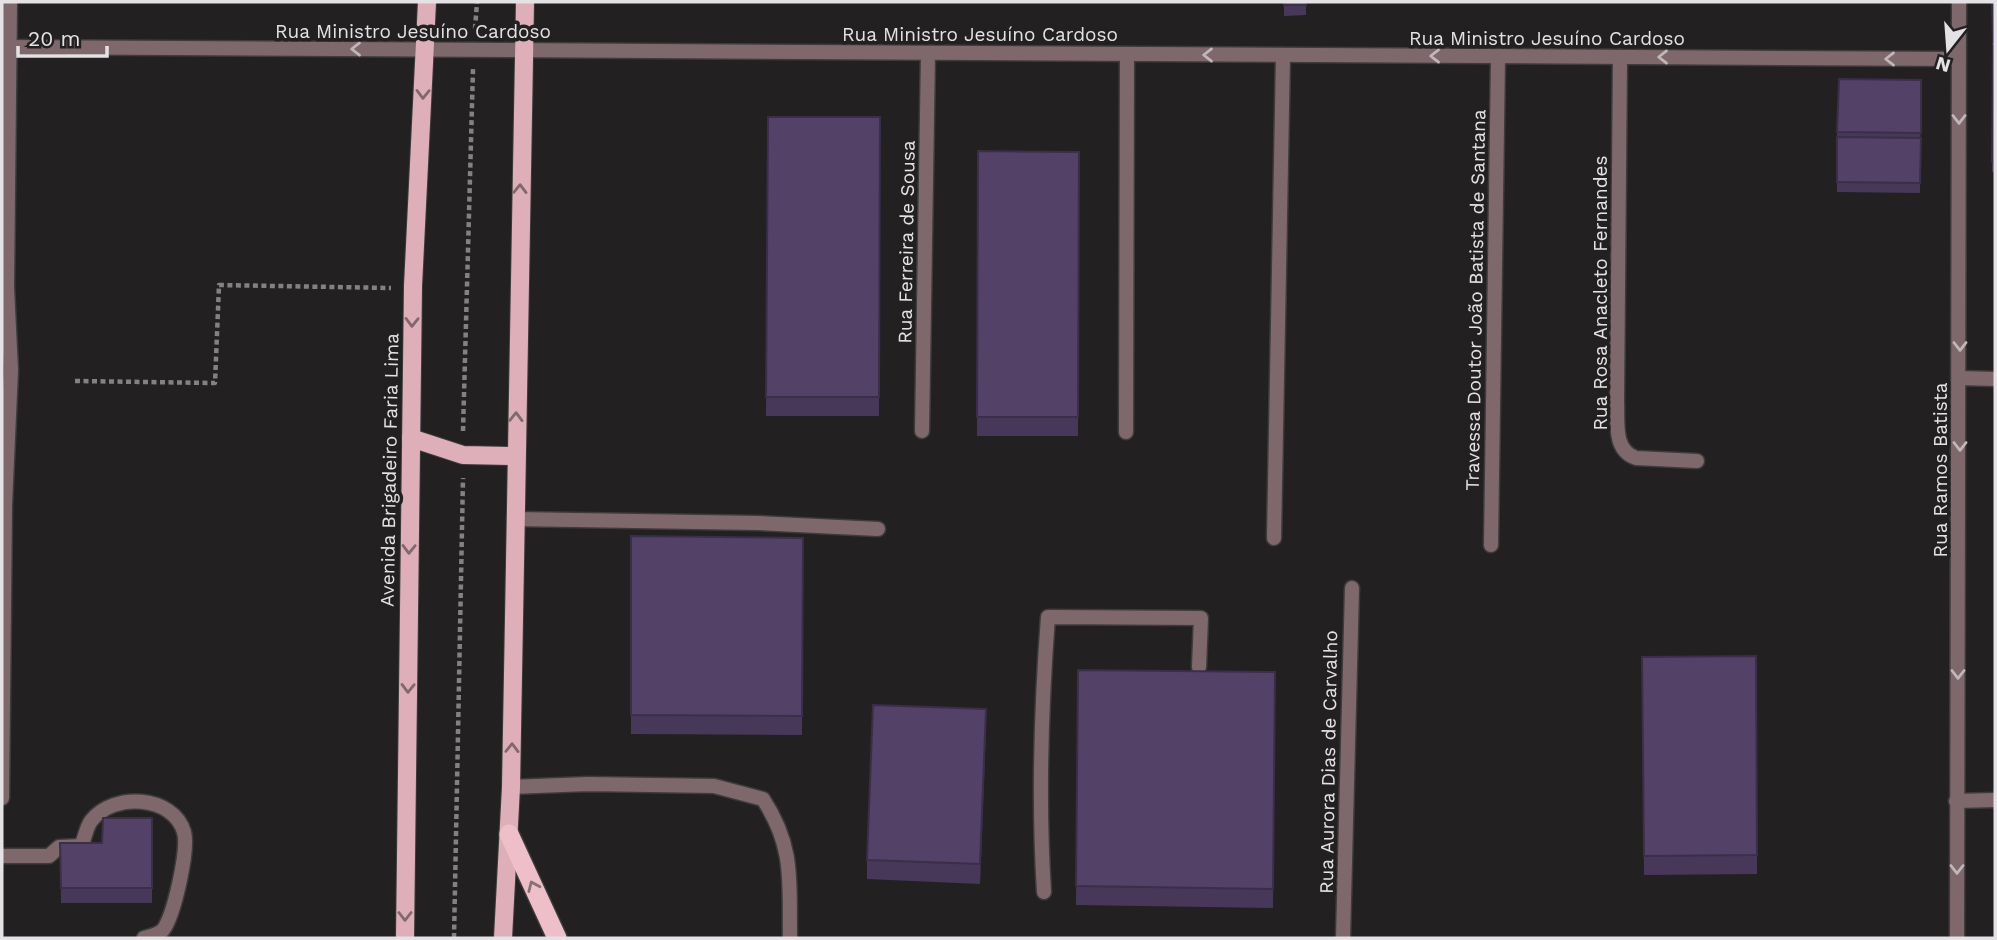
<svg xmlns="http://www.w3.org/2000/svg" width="1997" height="940" viewBox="0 0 1997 940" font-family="'Work Sans',sans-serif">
	<rect width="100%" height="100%" fill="#232022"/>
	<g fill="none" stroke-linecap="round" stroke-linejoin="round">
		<defs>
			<g id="service">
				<path d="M1126 432 1127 54"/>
				<path d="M514 519 758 523 878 529"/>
				<path d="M511 787 588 784 714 786 763 799C795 848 789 882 790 938"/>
				<path d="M2 856H49L59 847 81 846C85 838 86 828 91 821 113 792 173 795 184 832 189 849 174 916 163 930 158 935 150 936 144 938"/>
				<path d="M1044 892C1038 799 1041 709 1048 617L1201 618 1199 667"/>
			</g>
			<path id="pedestrian" d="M922 431 928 53"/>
			<g id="minor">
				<path d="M2 47 1958 59"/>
				<path d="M1620 57 1617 402C1618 423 1613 450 1636 458L1697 461"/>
				<path d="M1960 378 1995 379"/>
				<path d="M1274 538 1283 55"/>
				<path d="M1491 545 1498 57"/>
				<path d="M2 798 5 505 11 370 7 287 10 2"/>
				<path d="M1956 801 1995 800"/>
				<path d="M1343 938 1352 588"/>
				<path d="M1957 938 1959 2"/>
			</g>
			<g id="primary">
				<path d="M411 438 463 455 516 456"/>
				<path d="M405 938 413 286 427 2"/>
				<path d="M503 938 511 787 525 2"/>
			</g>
			<path id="trunk" d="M509 834 557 938"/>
		</defs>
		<use href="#service" stroke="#3e3b3d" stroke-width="17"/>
		<use href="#pedestrian" stroke="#3e3b3d" stroke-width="17"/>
		<use href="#minor" stroke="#3e3b3d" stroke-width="17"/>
		<use href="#primary" stroke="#3e3b3d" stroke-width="20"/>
		<use href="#trunk" stroke="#3e3b3d" stroke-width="22"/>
		<g stroke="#848183" stroke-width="4.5" stroke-dasharray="5 3.5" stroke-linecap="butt">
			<path d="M475 29 477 2"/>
			<path d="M75 381 215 383 219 285 391 288"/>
			<path d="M463 431 473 69"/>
			<path d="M454 938 463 478"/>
		</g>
		<use href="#service" stroke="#7f686c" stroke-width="14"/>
		<use href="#pedestrian" stroke="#7f686c" stroke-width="14"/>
		<use href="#minor" stroke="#7f686c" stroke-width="14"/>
		<use href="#primary" stroke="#deafb9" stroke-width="18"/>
		<use href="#trunk" stroke="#eebfc8" stroke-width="19"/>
	</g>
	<g fill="#473859">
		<path d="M631 2H672V3Z"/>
		<path d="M1284 2H1306V15L1284 16Z"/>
		<rect x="1992" y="2" width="3" height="170"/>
		<path d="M1921 80 1920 193 1837 192V132Z"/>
		<path d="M768 117H880L879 416H766Z"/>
		<path d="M978 151 1079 152 1078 436H977Z"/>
		<path d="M631 536 803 538 802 735 631 734Z"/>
		<path d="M1756 656 1757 874 1644 875 1642 657Z"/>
		<path d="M1078 670 1275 672 1273 908 1076 905Z"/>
		<path d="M986 728 980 884 867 879V860Z"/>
		<path d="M152 818V903H61L60 843H102Z"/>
	</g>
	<path fill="#3a2e49" d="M986 709V728L980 884V864Z"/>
	<g fill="#534168" stroke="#3a2e49" stroke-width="2">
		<rect x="1284" y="2" width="22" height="3"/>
		<path d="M1992 2H1995V42H1993Z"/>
		<path d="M1993 46H1995V162H1992Z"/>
		<path d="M1839 79 1921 80V133L1837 132Z"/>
		<path d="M768 117H880L879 397H766Z"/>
		<path d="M1837 137 1921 138 1920 183 1837 182Z"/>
		<path d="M978 151 1079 152 1078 417H977Z"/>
		<path d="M631 536 803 538 802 716 631 715Z"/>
		<path d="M1756 656 1757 855 1644 856 1642 657Z"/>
		<path d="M1078 670 1275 672 1273 889 1076 886Z"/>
		<path d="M873 705 986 709 980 864 867 860Z"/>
		<path d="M103 818H152V888H61L60 843H102Z"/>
	</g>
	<defs><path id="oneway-chevron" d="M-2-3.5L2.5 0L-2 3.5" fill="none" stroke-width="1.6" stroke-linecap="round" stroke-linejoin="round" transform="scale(1.75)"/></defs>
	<g stroke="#c1b7ba">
		<use href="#oneway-chevron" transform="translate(356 49) rotate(-180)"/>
		<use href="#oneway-chevron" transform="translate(1208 55) rotate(-180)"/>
		<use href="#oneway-chevron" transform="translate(1435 56) rotate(-180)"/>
		<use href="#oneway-chevron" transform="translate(1663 57) rotate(-180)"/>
		<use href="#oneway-chevron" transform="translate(1890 59) rotate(-180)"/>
		<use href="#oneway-chevron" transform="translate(1959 119) rotate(90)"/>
		<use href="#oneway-chevron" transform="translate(1960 346) rotate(90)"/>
		<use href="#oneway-chevron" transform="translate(1960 446) rotate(90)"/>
		<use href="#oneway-chevron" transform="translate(1958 674) rotate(90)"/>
		<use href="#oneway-chevron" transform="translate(1957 869) rotate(90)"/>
	</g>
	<g stroke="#80686e">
		<use href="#oneway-chevron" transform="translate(423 94) rotate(91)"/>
		<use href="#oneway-chevron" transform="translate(520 189) rotate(-89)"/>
		<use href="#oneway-chevron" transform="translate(412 322) rotate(91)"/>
		<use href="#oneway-chevron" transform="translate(516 417) rotate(-89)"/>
		<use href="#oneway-chevron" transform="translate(409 549) rotate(91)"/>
		<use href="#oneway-chevron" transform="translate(408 688) rotate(91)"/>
		<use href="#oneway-chevron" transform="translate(512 748) rotate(-89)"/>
		<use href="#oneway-chevron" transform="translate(405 916) rotate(90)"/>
	</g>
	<use stroke="#887075" href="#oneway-chevron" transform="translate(533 886) rotate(-114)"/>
	<g text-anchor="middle" stroke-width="7" stroke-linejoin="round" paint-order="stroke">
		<g font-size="19" fill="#e4e2e4" stroke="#232022">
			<text x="413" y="38">Rua Ministro Jesuíno Cardoso</text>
			<text x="980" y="41">Rua Ministro Jesuíno Cardoso</text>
			<text x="1547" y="45">Rua Ministro Jesuíno Cardoso</text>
			<text transform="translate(906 242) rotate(-89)" y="7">Rua Ferreira de Sousa</text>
			<text transform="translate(1600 293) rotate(-90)" y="7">Rua Rosa Anacleto Fernandes</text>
			<text transform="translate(1475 300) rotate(-89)" y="7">Travessa Doutor João Batista de Santana</text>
			<text transform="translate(389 470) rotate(-89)" y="7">Avenida Brigadeiro Faria Lima</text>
			<text transform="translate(1940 470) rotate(-90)" y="7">Rua Ramos Batista</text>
			<text transform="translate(1328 762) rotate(-89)" y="7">Rua Aurora Dias de Carvalho</text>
		</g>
	</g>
	<rect width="1997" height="940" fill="none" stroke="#e4e2e4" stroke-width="7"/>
	<g transform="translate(1948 49) rotate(197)" stroke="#232022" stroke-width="5" paint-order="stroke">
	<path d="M0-5L12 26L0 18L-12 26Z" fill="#e4e2e4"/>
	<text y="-10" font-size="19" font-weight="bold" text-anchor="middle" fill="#e4e2e4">N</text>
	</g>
	<path d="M18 46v10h89v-10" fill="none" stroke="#e4e2e4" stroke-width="3.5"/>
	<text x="28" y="46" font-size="21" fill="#e4e2e4" stroke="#232022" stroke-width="5" paint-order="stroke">20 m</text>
</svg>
